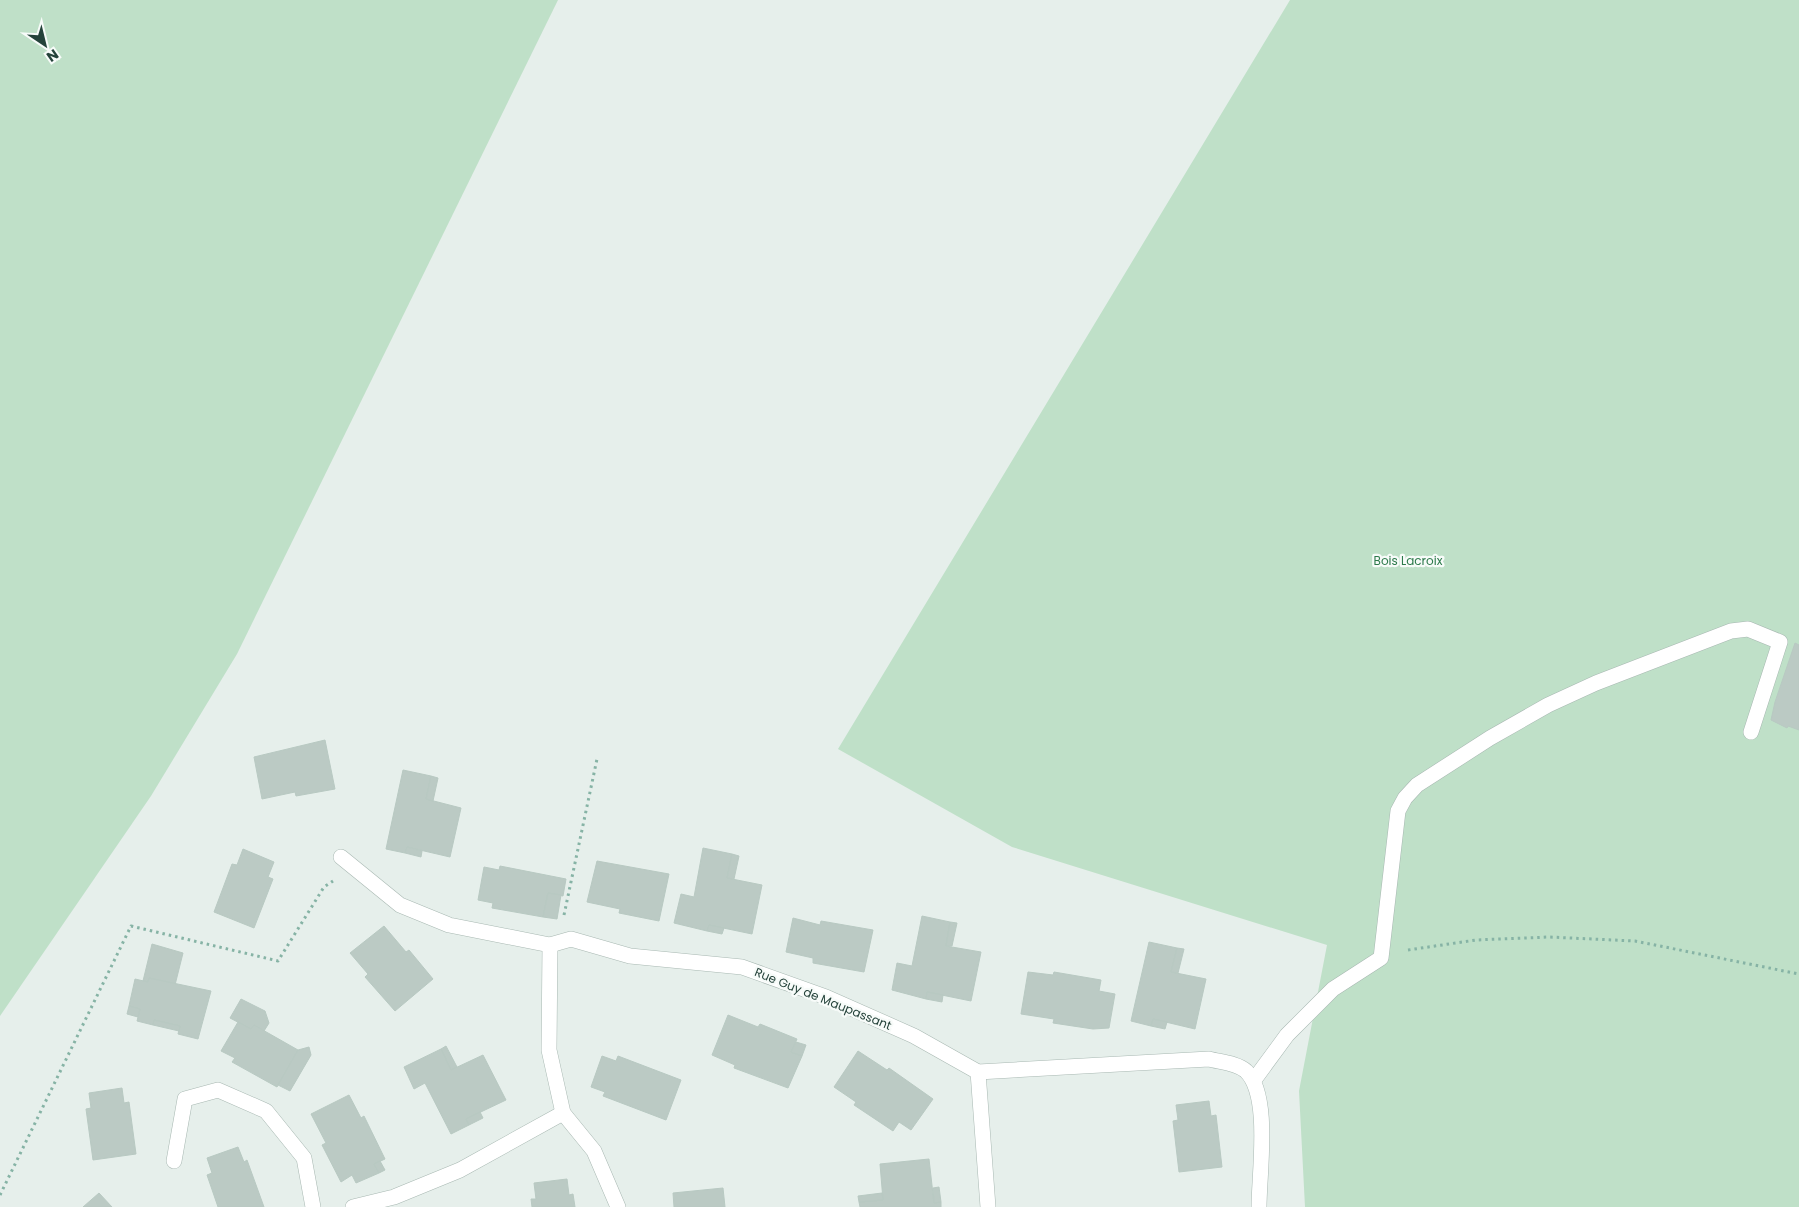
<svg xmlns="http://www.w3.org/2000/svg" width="1799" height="1207" viewBox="0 0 1799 1207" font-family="Poppins,sans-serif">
	<rect width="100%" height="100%" fill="#e6efeb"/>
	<g fill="#bfe0c8">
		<path d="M0 0H558L237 654 151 796 0 1016Z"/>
		<path d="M1290 0H1799V1207H1305L1299 1091 1327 945 1012 847 838 749Z"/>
	</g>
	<g fill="#bbcac4" stroke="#b8c9c2">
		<path d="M1795 643 1799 645V730L1788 726 1787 728 1771 720 1775 702Z"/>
		<path d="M325 740 335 789 296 796 295 792 262 799 254 757Z"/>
		<path d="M403 770 431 776 426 799 461 808 450 857 407 847 405 853 386 849Z"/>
		<path d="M431 776 438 778 433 801 426 799Z"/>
		<path d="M407 847 422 851 421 857 405 853Z"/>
		<path d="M703 848 732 854 727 878 762 885 752 934 709 925 707 931 674 923 681 894 694 897Z"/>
		<path d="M243 849 274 862 268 877 273 879 254 928 214 912 232 864 237 865Z"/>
		<path d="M732 854 739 856 734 879 727 878Z"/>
		<path d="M597 861 669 874 659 921 619 913 620 909 587 902Z"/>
		<path d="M500 866 566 879 563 896 548 893 543 917 492 908 493 903 478 900 484 867 499 870Z"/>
		<path d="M548 893 561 895 557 919 543 917Z"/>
		<path d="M922 916 950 922 946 946 981 952 971 1001 927 992 926 999 892 990 897 963 912 966Z"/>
		<path d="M793 918 820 925 821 921 873 930 864 972 813 963V958L786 952Z"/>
		<path d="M950 922 957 923 952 946H946Z"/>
		<path d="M709 925 724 928 722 934 707 931Z"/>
		<path d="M384 926 406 952 409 950 433 979 395 1011 365 977 368 974 350 953Z"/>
		<path d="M1149 942 1177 948 1171 972 1206 979 1195 1029 1153 1019 1151 1026 1131 1021Z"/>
		<path d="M152 944 183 953 175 985 149 978 148 982 143 981Z"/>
		<path d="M1177 948 1184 949 1178 973 1171 972Z"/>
		<path d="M1028 972 1053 975 1054 972 1101 980 1099 991 1115 994 1109 1028 1093 1029 1053 1023 1054 1019 1021 1014Z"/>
		<path d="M149 978 211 991 198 1039 178 1034 180 1026 154 1020 153 1025 137 1021 140 1009 129 1006 135 979 148 982Z"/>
		<path d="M927 992 943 995 942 1002 926 999Z"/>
		<path d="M241 999 265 1011 269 1023 264 1031 254 1025 251 1029 230 1018Z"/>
		<path d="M129 1006 140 1009 138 1017 127 1014Z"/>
		<path d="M728 1015 758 1027 760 1024 797 1039 791 1052 802 1056 788 1088 734 1068 735 1065 712 1055Z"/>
		<path d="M1153 1019 1167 1022 1165 1029 1151 1026Z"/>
		<path d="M154 1020 180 1026 179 1031 153 1025Z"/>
		<path d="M238 1022 251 1029 254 1025 298 1050 277 1087 232 1062 235 1058 221 1051Z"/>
		<path d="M796 1042 806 1045 802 1056 791 1052Z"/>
		<path d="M446 1046 457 1067 451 1070 441 1049Z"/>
		<path d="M309 1047 311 1055 290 1091 278 1085 298 1050Z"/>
		<path d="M441 1049 451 1070 483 1055 506 1100 466 1119 469 1125 451 1134 425 1083 414 1089 404 1067Z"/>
		<path d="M858 1051 887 1070 889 1068 933 1099 911 1130 899 1122 893 1131 854 1105 856 1102 834 1087Z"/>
		<path d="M602 1056 616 1061 618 1056 681 1080 666 1120 603 1096 605 1092 591 1087Z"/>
		<path d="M122 1088 124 1103 129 1102 136 1154 93 1160 86 1109 91 1108 89 1093Z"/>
		<path d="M349 1095 361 1118 364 1116 385 1159 374 1164 379 1173 356 1183 352 1175 341 1182 322 1145 326 1143 311 1114Z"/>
		<path d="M1209 1101 1211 1116 1216 1115 1222 1167 1179 1172 1173 1121 1178 1120 1176 1105Z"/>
		<path d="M480 1112 483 1118 469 1125 466 1119Z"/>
		<path d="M238 1147 244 1162 247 1160 264 1207H218L207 1175 212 1173 207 1158Z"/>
		<path d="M929 1159 934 1203 941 1202V1207H860L859 1202 883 1200 880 1164Z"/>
		<path d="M380 1161 385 1170 379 1173 374 1164Z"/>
		<path d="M567 1179 569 1195 573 1194 575 1207H532L531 1199H536L534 1183Z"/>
		<path d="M939 1187 941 1202 934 1203 933 1188Z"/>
		<path d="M723 1188 725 1207H674L673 1193Z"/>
		<path d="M99 1193 112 1207H83Z"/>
		<path d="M882 1193 883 1200 859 1202 858 1196Z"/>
	</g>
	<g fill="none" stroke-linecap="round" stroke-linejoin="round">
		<defs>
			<path id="service" d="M1254 1080 1287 1035 1333 989 1381 958 1398 811 1405 798 1417 785 1490 738 1548 705 1596 683 1731 631 1748 629 1780 642 1751 732"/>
			<g id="minor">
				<path d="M341 857 400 905 449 925 550 945 571 939 630 956 742 967 826 997 914 1036 978 1072 1209 1059C1220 1062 1237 1063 1246 1071 1271 1095 1259 1173 1259 1207"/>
				<path d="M550 945 549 1050 563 1113 594 1151 618 1207"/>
				<path d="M978 1072 988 1207"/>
				<path d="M174 1161 185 1099 218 1090 266 1111 304 1158 313 1207"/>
				<path d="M353 1207 394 1197 460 1170 563 1113"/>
			</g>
		</defs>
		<use href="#service" stroke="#a8b8b2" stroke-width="16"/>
		<use href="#minor" stroke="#a8b8b2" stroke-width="16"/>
		<g stroke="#86b3a5" stroke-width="3" stroke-dasharray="2.5 4" stroke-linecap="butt">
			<path d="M564 915 597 759"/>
			<path d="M1408 950 1476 940 1549 937 1635 941 1799 974"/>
			<path d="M0 1195 131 926 278 961 324 887 333 881"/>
		</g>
		<use href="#service" stroke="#fff" stroke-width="15"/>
		<use href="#minor" stroke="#fff" stroke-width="15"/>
	</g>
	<g text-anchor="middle" stroke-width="4.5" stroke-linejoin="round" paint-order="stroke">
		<g font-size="12" fill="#2d7a4b" stroke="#f7fbf9">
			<text x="1408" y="565">Bois Lacroix</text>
		</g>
		<g font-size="12" fill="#24423a" stroke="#f7fbf9">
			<text transform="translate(823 999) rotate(22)" y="4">Rue Guy de Maupassant</text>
		</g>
	</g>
	<g transform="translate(45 45) rotate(145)" stroke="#f7fbf9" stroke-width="4" paint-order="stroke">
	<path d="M0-4L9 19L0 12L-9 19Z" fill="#24423a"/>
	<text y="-8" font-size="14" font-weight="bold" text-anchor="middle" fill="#24423a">N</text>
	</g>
</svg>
